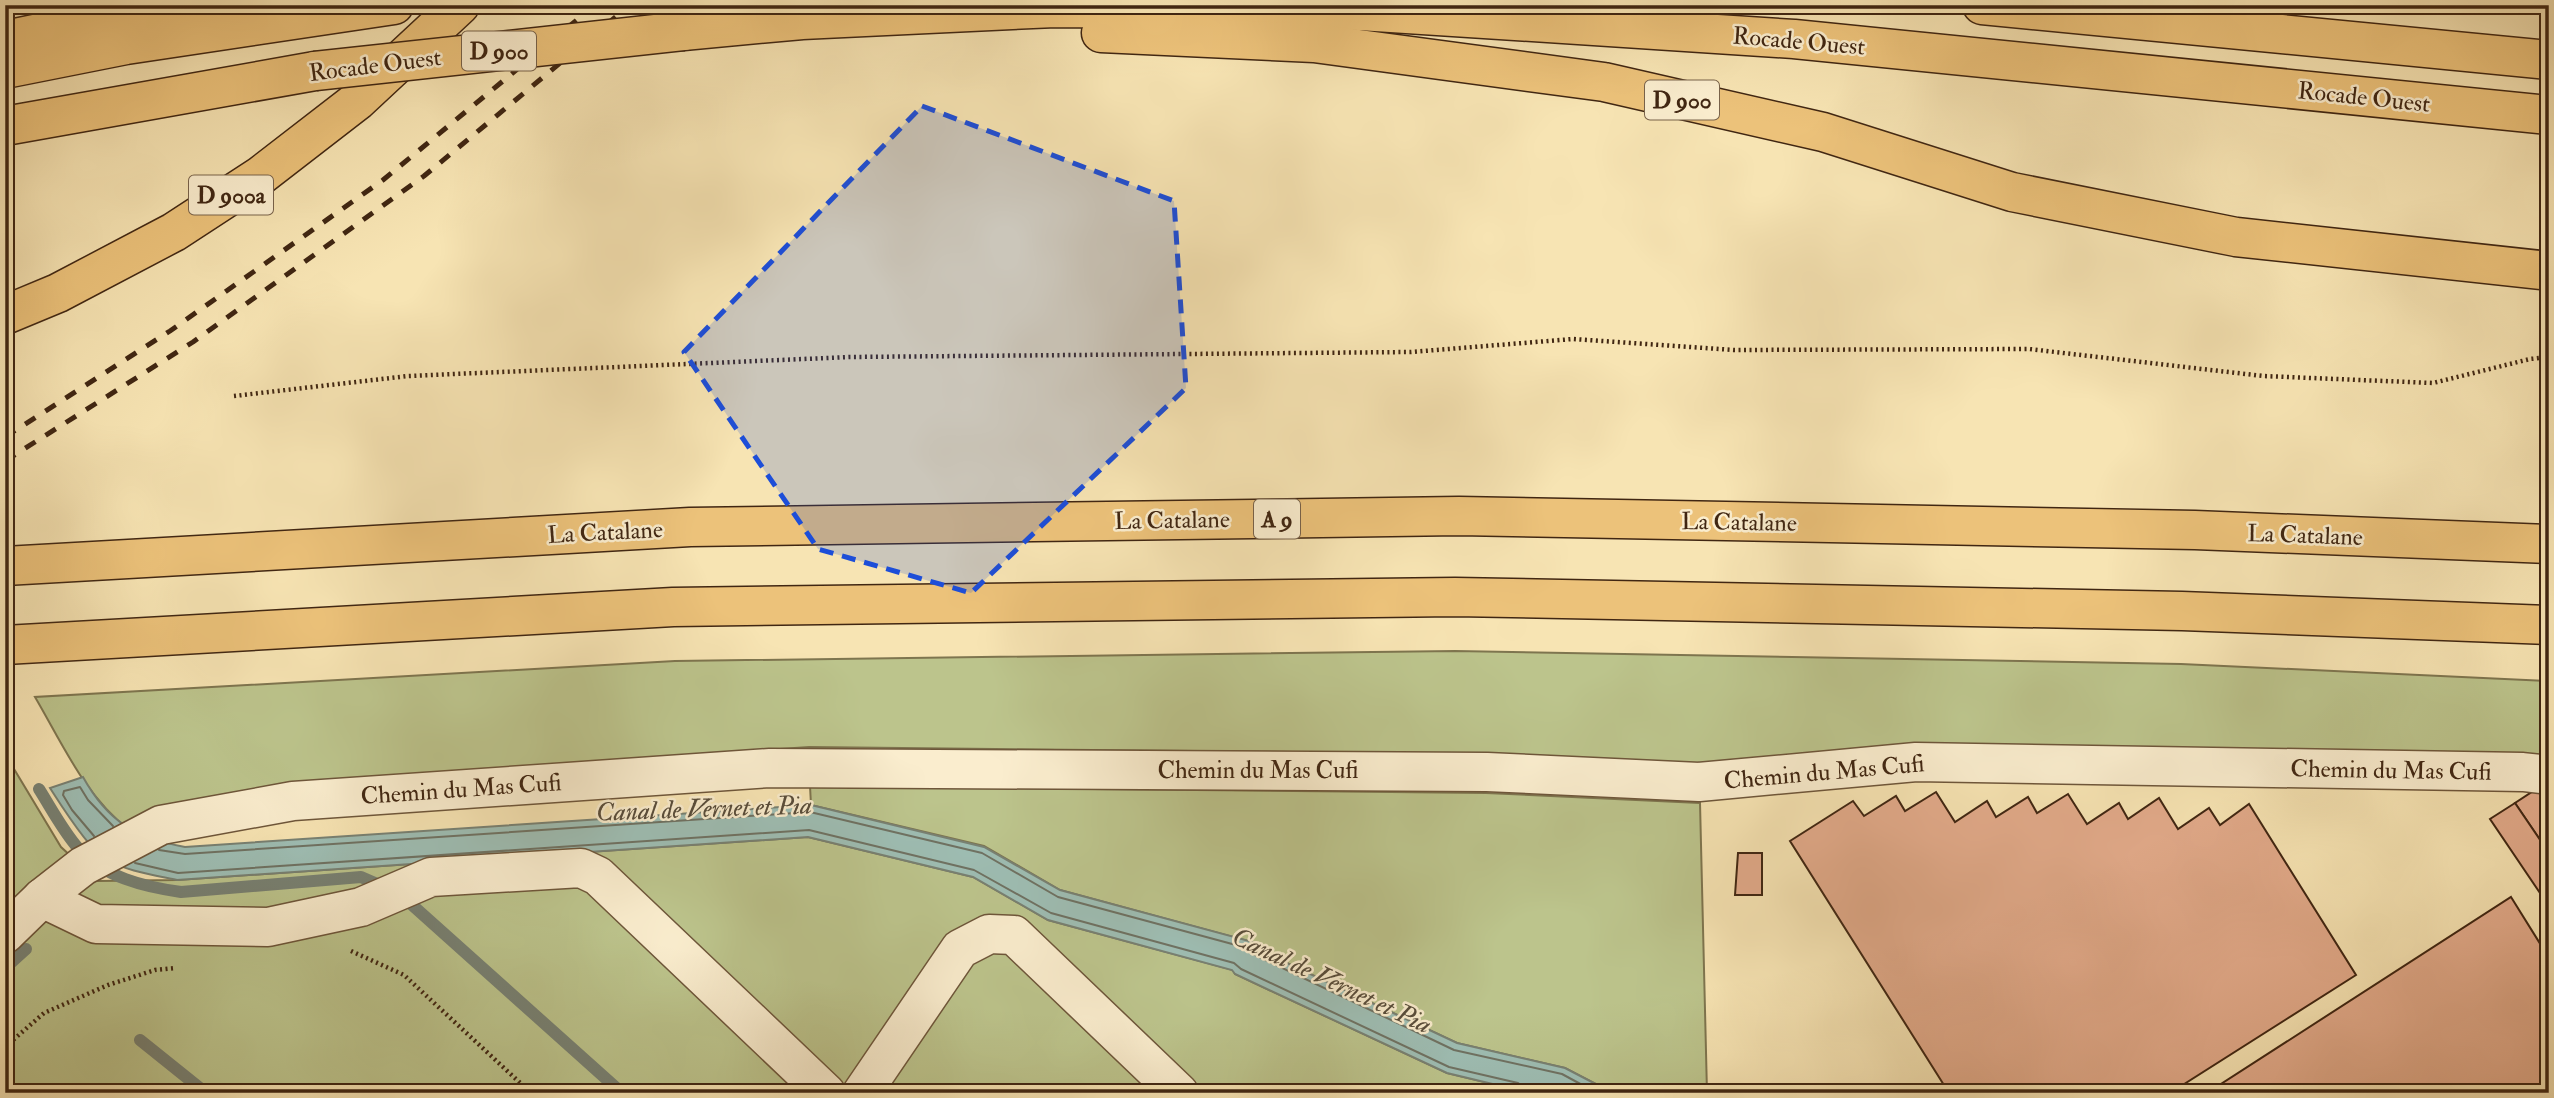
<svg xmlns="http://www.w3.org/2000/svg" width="2554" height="1098" viewBox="0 0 2554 1098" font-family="'IM FELL Double Pica',serif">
	<rect width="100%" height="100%" fill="#f7e4b3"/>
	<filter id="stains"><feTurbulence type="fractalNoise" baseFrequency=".00286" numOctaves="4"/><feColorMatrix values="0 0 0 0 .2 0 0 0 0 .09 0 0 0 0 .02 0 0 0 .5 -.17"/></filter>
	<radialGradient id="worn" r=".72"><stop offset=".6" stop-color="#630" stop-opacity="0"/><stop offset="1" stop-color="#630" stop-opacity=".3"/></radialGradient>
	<g fill="#bcc48c" stroke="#7e754f" stroke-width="2">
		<path d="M1455 651 2181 664 2549 681V757L1698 765 1487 754 809 747 522 767 128 829C85 796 62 743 35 697L675 661Z"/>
		<path d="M5 754 61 847 98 881 177 880 808 837 973 877 1048 920 1233 970 1235 974 1447 1073 1530 1093H5Z"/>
		<path d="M810 786 1486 793 1700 803 1707 1093H1613L1565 1068 1457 1043 1257 949 1252 942 1060 890 984 846 811 805Z"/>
	</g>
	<path fill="#9ebeb4" stroke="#788173" stroke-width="2" d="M83 777C108 822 136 838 185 847L811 805 984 847 1060 890 1253 942 1257 949 1457 1043 1565 1068 1613 1093H1530L1447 1073 1235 974 1232 970 1048 920 973 877 808 837 177 880C153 875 125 871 104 858 87 847 61 805 50 788Z"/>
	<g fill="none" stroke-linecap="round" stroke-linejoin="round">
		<g stroke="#6f7263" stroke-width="2">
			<path d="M94 836 72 810 63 795 64 791 80 787 88 800 113 826"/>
			<path d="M159 850 185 854 810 812 982 853 1058 897 1247 948 1255 955 1454 1050 1562 1074 1597 1093"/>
			<path d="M135 863 178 873 809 830 974 870 1051 913 1234 963 1241 969 1449 1067 1518 1083 1522 1087 1523 1093"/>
		</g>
		<g stroke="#788173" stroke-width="12">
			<path d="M39 789C51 808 63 831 78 848 103 877 145 887 181 892L361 877 384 887"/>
			<path d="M401 895 622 1093"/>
			<path d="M5 968 26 949"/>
			<path d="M140 1040 206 1093"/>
		</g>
	</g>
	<g fill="#e2aa8a" stroke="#402612" stroke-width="2">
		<path d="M2547 782 2549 785V853L2515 803Z"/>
		<path d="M1936 792 1955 822 1987 801 1996 817 2028 797 2037 813 2068 794 2087 824 2119 803 2128 819 2159 798 2178 829 2209 808 2220 825 2249 804 2356 975 2170 1093H1949L1790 841 1853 801 1864 816 1896 796 1905 811Z"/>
		<path d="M2515 803 2549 853V900L2546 902 2490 819Z"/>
		<path d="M1738 853H1762V895H1735Z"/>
		<path d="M2511 897 2549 958V1093H2207Z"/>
	</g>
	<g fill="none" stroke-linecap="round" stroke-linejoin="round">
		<defs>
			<g id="minor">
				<path d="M42 898 96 924 268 927 361 907 431 877 581 868 598 876 826 1093"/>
				<path d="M5 934 42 898 83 866 161 825 293 801 770 768 1487 772 1699 782 1916 762 2523 772 2549 775"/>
				<path d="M862 1093 960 949 989 934 1014 935 1179 1093"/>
			</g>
			<g id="highway">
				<path d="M1982 5 2549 60"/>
				<path d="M683 31 802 20 1055 8 1360 11 1794 39 2549 115"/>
				<path d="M1101 33 1314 43 1604 82 1823 132 2012 192 2236 237 2549 271"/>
				<path d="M5 40 121 16 189 5"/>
				<path d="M5 69 126 45 394 5"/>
				<path d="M5 126 315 71"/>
				<path d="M5 315 58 293 174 232 260 176 357 101 460 5"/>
				<path d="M5 566 690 527 1459 516 2195 530 2549 544"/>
				<path d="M5 645 673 607 1455 597 2182 611 2549 625"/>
			</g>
		</defs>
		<use href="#minor" stroke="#6e563a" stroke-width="41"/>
		<use href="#highway" stroke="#402612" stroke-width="41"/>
		<g stroke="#402612" stroke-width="4.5" stroke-dasharray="2 3.5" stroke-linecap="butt">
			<path d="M234 396 408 376 850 357 1411 352 1573 339 1734 350 2029 349 2263 376 2433 383 2530 359 2549 357"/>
			<path d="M351 951 404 975 531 1093"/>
			<path d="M5 1047 44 1013 108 985 155 970 175 968"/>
		</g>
		<use href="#minor" stroke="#faedce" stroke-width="38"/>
		<use href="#highway" stroke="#ecc27a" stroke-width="38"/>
		<g stroke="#402612" stroke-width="5" stroke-dasharray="12 12" stroke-linecap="butt">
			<path d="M5 437 170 331 383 180 595 5"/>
			<path d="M5 461 193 342 424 176 630 5"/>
		</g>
		<defs>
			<path id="highway-bridge" d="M315 71 683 31"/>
		</defs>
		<use href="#highway-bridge" stroke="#402612" stroke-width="41" stroke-linecap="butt"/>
		<use href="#highway-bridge" stroke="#ecc27a" stroke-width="38"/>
	</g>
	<path fill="#1d4ed8" fill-opacity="0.2" stroke="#1d4ed8" stroke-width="5" stroke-dasharray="14 9" stroke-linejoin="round" d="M922 106 1174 201 1186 388 971 593 818 549 684 352Z"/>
	<g text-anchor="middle" stroke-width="5" stroke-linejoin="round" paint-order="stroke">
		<g fill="#faedce" stroke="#78624a" stroke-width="2">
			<rect x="462" y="31.5" width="74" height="39" rx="5"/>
			<rect x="1645" y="80.5" width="74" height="39" rx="5"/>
			<rect x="189" y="175.5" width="84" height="39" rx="5"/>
			<rect x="1254" y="499.5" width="46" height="39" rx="5"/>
		</g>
		<g font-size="23" font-weight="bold" fill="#402612">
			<text x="499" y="59">D 900</text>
			<text x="1682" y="108">D 900</text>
			<text x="231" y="203">D 900a</text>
			<text x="1277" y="527">A 9</text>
		</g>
		<g font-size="24" fill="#402612" stroke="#faedce">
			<text transform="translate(1799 41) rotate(5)" y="8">Rocade Ouest</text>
			<text transform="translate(375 65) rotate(-7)" y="8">Rocade Ouest</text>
			<text transform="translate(2364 97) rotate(6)" y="8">Rocade Ouest</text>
			<text transform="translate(1172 520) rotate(-1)" y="8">La Catalane</text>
			<text transform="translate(1739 522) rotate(1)" y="8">La Catalane</text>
			<text transform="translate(605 532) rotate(-3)" y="8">La Catalane</text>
			<text transform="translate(2305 535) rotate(2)" y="8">La Catalane</text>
			<text x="1258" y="778">Chemin du Mas Cufi</text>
			<text transform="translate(2391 770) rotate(1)" y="8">Chemin du Mas Cufi</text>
			<text transform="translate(1824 772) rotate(-5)" y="8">Chemin du Mas Cufi</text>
			<text transform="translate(461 789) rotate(-4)" y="8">Chemin du Mas Cufi</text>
		</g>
		<g font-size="26" font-style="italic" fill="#584c3a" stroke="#faedce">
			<text transform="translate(704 808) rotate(-2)" y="9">Canal de Vernet et Pia</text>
			<text transform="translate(1332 980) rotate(25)" y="9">Canal de Vernet et Pia</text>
		</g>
	</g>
	<rect width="2554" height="1098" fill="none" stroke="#f7e4b3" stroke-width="28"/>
	<rect x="7" y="7" width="2540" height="1084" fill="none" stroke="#402612" stroke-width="3.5"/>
	<rect x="14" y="14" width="2526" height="1070" fill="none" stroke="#402612" stroke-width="2"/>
	<rect width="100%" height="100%" filter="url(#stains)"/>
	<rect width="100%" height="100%" fill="url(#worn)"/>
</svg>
